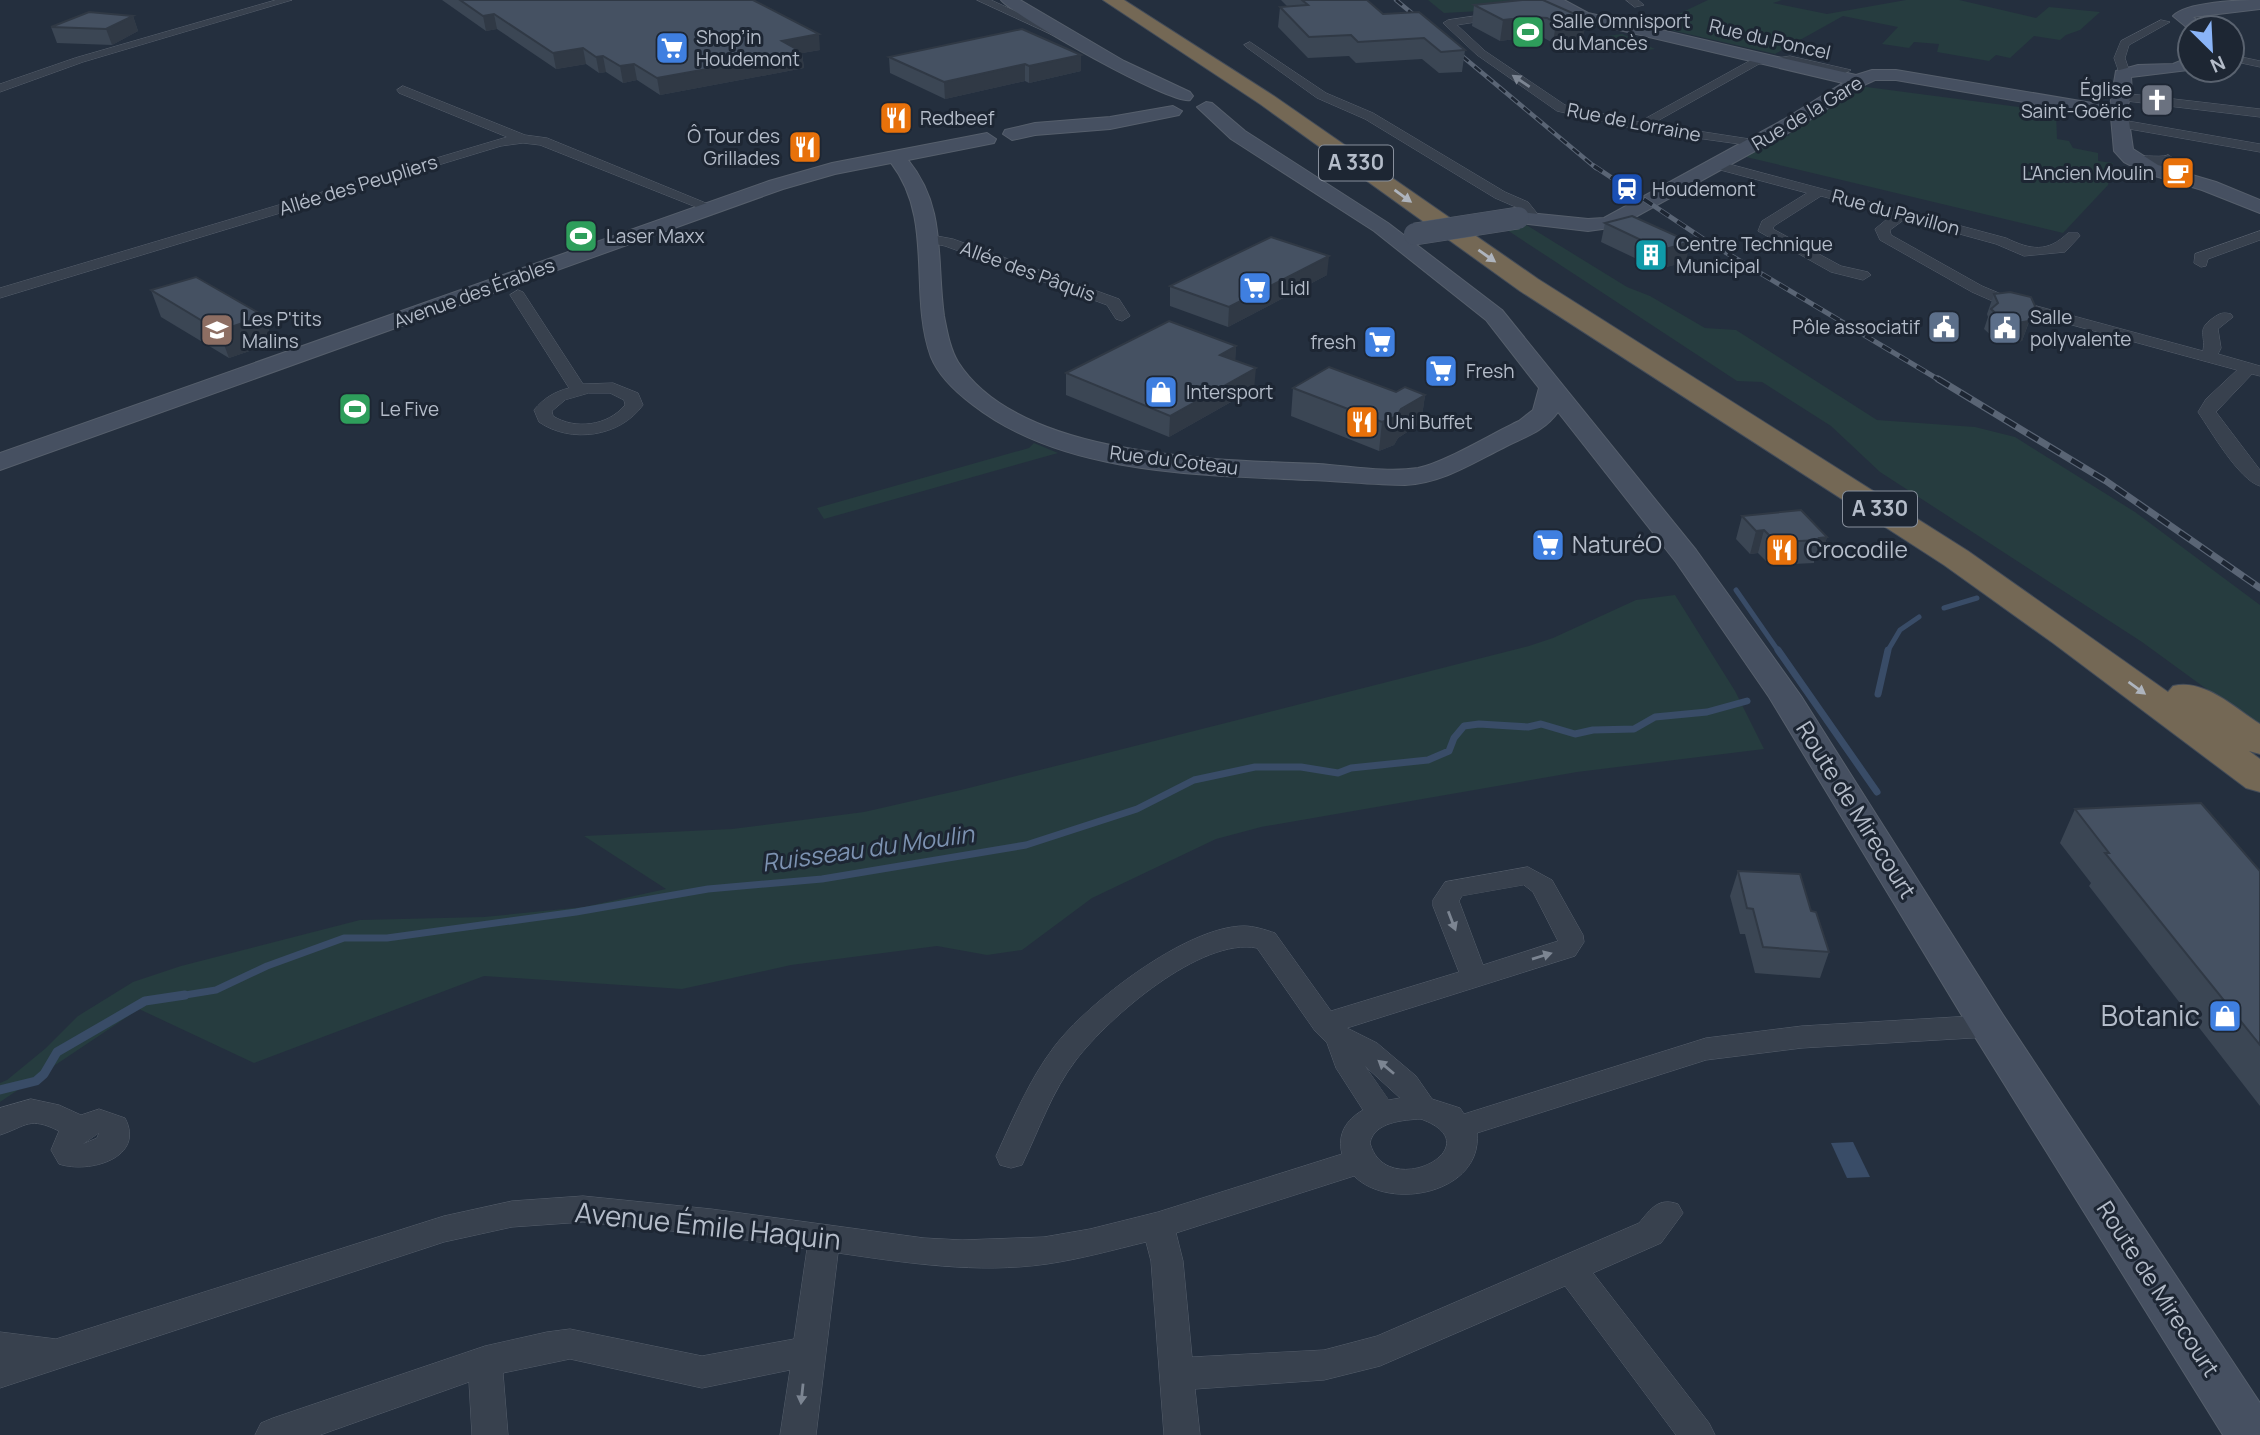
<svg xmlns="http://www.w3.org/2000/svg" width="2260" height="1435" viewBox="0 0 2260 1435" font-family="Manrope,sans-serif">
	<rect width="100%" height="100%" fill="#242f3e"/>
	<g fill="#263c3f">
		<path d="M1428 0H1524L1534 8 1444 13Z"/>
		<path d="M1708 0H1782L1773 3 1827 14 1906 0H1959L2036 18 2049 7 2100 12 2080 30 2066 35 2060 40 2034 36 2010 58 1996 55 1989 61 1937 52 1939 44 1914 42 1909 48 1882 44 1898 27 1843 16 1775 54 1653 26Z"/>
		<path d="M1622 34 1655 49 1632 52 1600 37Z"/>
		<path d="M1859 86 2056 112 2057 139 2069 141 2073 148 2098 153V161L2113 163 2108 185 2063 233 1742 156 1778 136H1789L1790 133 1786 132Z"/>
		<path d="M1523 223 1627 287 1650 296 1705 328 1736 330 1877 420 1975 427 2015 437 2135 512 2260 605V728L2142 642 1880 472 1831 426 1762 382 1737 381 1504 228Z"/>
		<path d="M1034 443 1058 453 824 519 817 508 1029 448Z"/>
		<path d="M1675 595 1735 691 1764 749 1577 772 1261 827 1216 839 1092 898 1022 950 987 955 937 946 791 965 682 989 484 976 254 1063 139 1009 0 1102V1083L7 1080 46 1048 78 1016 133 982 181 966 360 920 484 917 584 907 666 889 584 836 732 829 864 812 965 789 1529 646 1553 638 1636 600Z"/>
	</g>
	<path fill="#394c67" d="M1853 1142 1870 1177 1847 1178 1831 1143Z"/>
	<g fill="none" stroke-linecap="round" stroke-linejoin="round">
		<g stroke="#394c67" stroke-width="5">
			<path d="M1736 590 1779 652"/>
			<path d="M1944 608 1977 598"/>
			<path d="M1887 652 1900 630 1919 617"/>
		</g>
		<g stroke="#394c67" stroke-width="7">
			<path d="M1778 650 1877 792"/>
			<path d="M1878 694 1888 650"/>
			<path d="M173 997 216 990 267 966 344 938H387L576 912 708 889 822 879 1026 845 1137 809 1194 780 1255 767H1301L1338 773 1351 768 1428 760 1449 751 1454 738 1464 726 1479 724 1528 727 1541 724 1575 734 1593 730 1634 729 1655 717 1707 712 1747 701"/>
		</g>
		<path stroke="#394c67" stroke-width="9" d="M0 1090 36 1081 44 1074 57 1052 145 1001 185 995"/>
		<defs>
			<g id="street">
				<path d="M276 0H292L83 62 0 92V84L75 58Z"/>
				<path d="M977 0H991L1065 34 1055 36Z"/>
				<path d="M1626 0H1638L1644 5 1635 7Z"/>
				<path d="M1503 12 1508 15 1507 17 1457 25 1485 51 1565 105 1639 122 1751 60 1766 56 1771 59 1790 56 1851 70 1845 73 1790 62 1775 65 1770 62 1759 64 1652 124 1756 140 1761 141V147L1639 130 1557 111 1477 55 1443 23 1448 20Z"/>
				<path d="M2161 20 2170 22 2129 45 2125 58 2130 73 2120 75 2114 58 2121 41Z"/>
				<path d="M1250 42 1326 93 1373 113 1505 192 1528 202 1540 217 1538 220H1528L1518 208 1495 198 1365 119 1317 98 1246 47 1244 45Z"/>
				<path d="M2232 55 2260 61V67L2232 61Z"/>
				<path d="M403 86 525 135 547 138 718 208 716 211H706L540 145 523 143 501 146 0 298V288L507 137 399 93 397 90Z"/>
				<path d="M2122 93 2260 109V117L2118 100V94Z"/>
				<path d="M2122 120 2260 144V152L2118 127V121Z"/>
				<path d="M2168 155 2175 159 2171 166 2166 167 2137 164 2130 160C2140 152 2157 159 2168 155Z"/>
				<path d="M1714 160 2006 238C2031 250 2047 253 2068 233H2078L2080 236 2065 252 2024 256 1996 244 1905 219 1890 230 1891 235 1982 286 2018 301 2203 351C2206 334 2196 330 2213 318 2220 313 2223 312 2231 314L2233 317 2218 329 2221 348 2218 354 2260 366V376L2252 374 2216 412 2260 470V486C2239 480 2211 431 2198 412L2206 399 2237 370 2006 307 1972 292 1880 240 1875 229 1892 215 1821 196 1774 226 1773 229 1841 266 1868 272 1871 275 1863 280 1831 272 1758 231 1762 221 1807 193 1709 167V161Z"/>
				<path d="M2260 231V240L2208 259 2206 266 2201 267 2194 263 2195 254Z"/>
				<path d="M926 234 953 239 1119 299 1130 316 1122 321 1116 319 1107 305 945 246 921 241 919 238Z"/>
				<path d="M518 290 523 292 583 384 613 383 638 393 643 405C620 437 571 444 539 422L534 410C544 398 554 392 569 388L510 295ZM589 393H610L624 400 625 405C608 426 575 430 553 416L552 411 565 400Z"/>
				<path d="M1528 867 1552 880 1583 935 1584 942 1575 956 1347 1028 1377 1043 1416 1076 1432 1099 1460 1108 1464 1114 1706 1038 1802 1026 1989 1015 1999 1018 2003 1026 1999 1034 1989 1037 1802 1048 1706 1060 1477 1133C1483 1193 1390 1212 1354 1176L1176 1233 1183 1261 1192 1357 1324 1350 1377 1336 1639 1223C1651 1209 1658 1197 1678 1204L1683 1213 1661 1243 1593 1273 1709 1423 1715 1435H1676L1565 1286 1380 1366 1324 1380 1195 1389 1200 1435H1164L1151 1261 1146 1242C1113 1250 1081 1259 1047 1264 977 1274 907 1263 838 1253L816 1435H780L790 1370 702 1388 570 1359 503 1373 508 1435H472L469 1382 320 1435H255L261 1423 273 1418 485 1346 547 1332 570 1329 702 1356 794 1339 807 1249 711 1235 583 1222 512 1227 444 1242 0 1388V1332L56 1339 444 1216 512 1201 583 1196 711 1209 924 1238 962 1240 1044 1237 1090 1229 1158 1212 1342 1154C1337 1134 1346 1120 1363 1110L1336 1068 1327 1043 1315 1031 1257 948C1201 937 1109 1017 1076 1060 1052 1091 1039 1130 1022 1165L1011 1168 1000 1165 996 1156C1013 1119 1029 1080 1054 1047 1087 1003 1187 926 1244 926 1254 926 1266 930 1275 933L1331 1011 1459 972 1433 906V900L1445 882ZM1524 885 1533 892 1558 941 1483 965 1459 901 1462 896ZM1365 1066 1400 1098 1389 1100ZM1421 1119C1496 1146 1386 1203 1370 1143 1374 1122 1403 1120 1421 1119Z"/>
				<path d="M31 1099 59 1105 81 1115 99 1109 125 1118C146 1158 89 1174 59 1164L51 1150 59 1131C29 1116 27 1126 0 1135V1108ZM99 1133 97 1138 83 1144Z"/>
			</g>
			<g id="secondary">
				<path d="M1001 0H1020L1124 61 1190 92 1193 96 1190 100C1171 105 1017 18 1001 0Z"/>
				<path d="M1545 0H1564L1588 13 1856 75 1872 70H1896L2110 106 2116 71 2138 65 2173 64 2190 57 2188 70 2131 77 2132 92 2127 108 2133 149 2158 165 2216 182 2260 200V213L2202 190 2145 173 2124 162 2114 151 2111 117 1896 80H1875L1864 85 1797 128 1617 227 1588 231 1511 222 1508 218 1511 214 1518 212 1588 219 1604 218 1783 120 1843 83 1577 20Z"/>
				<path d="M2260 0V9L2193 17 2206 28 2190 30 2173 16C2186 2 2240 0 2260 0Z"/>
				<path d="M1206 102 1212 103 1245 131 1388 223 1502 310 1696 550 1801 696 2003 1015 2260 1403V1435H2223L1975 1037 1769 697 1676 562 1558 412C1544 432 1524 437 1503 448 1471 464 1442 483 1405 485 1373 485 1341 481 1310 480 1200 475 1063 475 973 405 957 393 939 377 931 357 908 293 935 220 891 163L835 174 783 189 0 470V453L769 181 832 163 987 133 996 139 994 143 908 160C947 208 936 259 944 316 947 331 950 349 958 362 1019 458 1217 460 1318 464 1350 466 1386 473 1418 468 1444 463 1493 433 1519 421L1533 410 1539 388 1486 320 1374 231 1231 139 1197 107Z"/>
				<path d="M1173 106 1182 111 1179 115 1110 129 1035 135 1012 140 1003 134 1005 130 1035 123 1110 117Z"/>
			</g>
			<path id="highway" d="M1103 0H1124L1274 96 1538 279 1968 551 2168 692 2173 686C2204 678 2235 708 2260 724V754L2249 751 2260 759V792L2246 788 2053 643 1944 565 1520 291 1260 104Z"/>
		</defs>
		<use href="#street" stroke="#565f6c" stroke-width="1"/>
		<use href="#secondary" stroke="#565f6c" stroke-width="2"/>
		<use href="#highway" stroke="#434c59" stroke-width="2"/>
		<use href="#street" fill="#38414e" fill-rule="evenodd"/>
		<use href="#secondary" fill="#465061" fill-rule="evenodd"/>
		<use href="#highway" fill="#746855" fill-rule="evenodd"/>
		<defs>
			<g id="rail-far2">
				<path d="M1396 0 1426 25"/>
				<path d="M1450 46 1596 168"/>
			</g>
			<path id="rail-far1" d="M1594 166 1705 240 1941 381"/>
			<path id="rail" d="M1938 379 2106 481 2260 588"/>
		</defs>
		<use href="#rail-far2" stroke="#5a6575" stroke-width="4.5"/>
		<use href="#rail-far1" stroke="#5a6575" stroke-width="5"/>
		<use href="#rail" stroke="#5a6575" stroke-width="7"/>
		<use href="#rail-far2" stroke="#1d2633" stroke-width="2.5" stroke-dasharray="8" stroke-linecap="butt"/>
		<use href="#rail-far1" stroke="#1d2633" stroke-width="3.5" stroke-dasharray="10" stroke-linecap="butt"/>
		<use href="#rail" stroke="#1d2633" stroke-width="4.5" stroke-dasharray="13" stroke-linecap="butt"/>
		<defs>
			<path id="secondary-bridge" d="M1415 234 1518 218"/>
		</defs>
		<use href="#secondary-bridge" stroke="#565f6c" stroke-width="23" stroke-linecap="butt"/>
		<use href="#secondary-bridge" stroke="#465061" stroke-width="22"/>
	</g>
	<g fill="#3b4654">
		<path d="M442 0H753L820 50 802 53 804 68 660 95 637 80 623 83 606 72 599 73 586 64 556 69 497 29 486 31Z"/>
		<path d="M1281 0H1367L1383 14 1465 50 1462 72 1439 73 1422 59 1356 63 1349 56 1308 58 1278 27 1280 7H1288Z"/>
		<path d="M1522 0 1583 39 1553 43 1544 38 1530 37 1500 41 1472 26 1474 5Z"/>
		<path d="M133 16 138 31 112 45 57 43 51 27Z"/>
		<path d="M1022 29 1081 71 1029 83 1025 81 945 99 890 73 889 57Z"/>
		<path d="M1605 223 1686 262 1658 269 1601 242Z"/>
		<path d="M1327 275 1228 327 1170 306V286Z"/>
		<path d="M151 290 264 316 273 343 229 358 161 317Z"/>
		<path d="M1994 294 2035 306 2022 341 2010 343 1995 339 1984 329 1988 317 1987 314Z"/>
		<path d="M1236 346 1235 360 1254 389 1169 437 1066 395V373Z"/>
		<path d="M1293 388 1396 392 1425 395 1421 423 1398 438 1394 445 1379 451 1291 416Z"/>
		<path d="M1742 516 1827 537 1820 560H1814V563L1770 565 1758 553 1750 554 1736 539Z"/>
		<path d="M2075 809 2260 871V1106L2089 886 2091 883 2060 843Z"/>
		<path d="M1738 871 1811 911 1829 952 1820 978 1755 973 1745 934H1740L1730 896Z"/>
	</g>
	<g fill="#303945">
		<path d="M494 14 497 29 486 31 483 16Z"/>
		<path d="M133 16 138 31 112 45 106 29Z"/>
		<path d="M1532 17 1530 37 1500 41 1503 20Z"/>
		<path d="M1586 19 1583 39 1553 43 1556 23Z"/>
		<path d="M819 34 820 50 802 53 804 68 660 95 657 78 782 41Z"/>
		<path d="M583 48 586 64 556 69 553 53Z"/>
		<path d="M1081 55V71L1029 83V66Z"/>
		<path d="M603 56 606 72 599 73 596 57Z"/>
		<path d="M634 64 637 80 623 83 620 66Z"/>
		<path d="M1025 64V81L945 99 944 82Z"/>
		<path d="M1690 242 1686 262 1658 269 1662 250Z"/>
		<path d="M1329 256 1327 275 1228 327 1229 307Z"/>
		<path d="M264 316 273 343 229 358 219 331Z"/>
		<path d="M2029 321 2022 341 2010 343 2017 323Z"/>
		<path d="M1236 346 1235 367 1220 355Z"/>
		<path d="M1256 368 1254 389 1169 437 1170 416Z"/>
		<path d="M1425 395 1421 423 1398 438 1394 445 1379 451 1382 422Z"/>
		<path d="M1764 530 1758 553 1750 554 1756 531Z"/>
		<path d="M1827 537 1820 560H1814L1820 540 1819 538Z"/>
	</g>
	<g fill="#455162" stroke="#303945" stroke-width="2">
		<path d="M460 0H753L819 34 782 41 802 52 657 78 634 64 620 66 603 56 596 57 583 48 553 53 494 14 483 16Z"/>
		<path d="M1302 0H1367L1383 14 1419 12 1465 50 1441 52 1424 38 1358 42 1351 35 1309 37 1280 7 1308 5Z"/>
		<path d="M1522 0H1543L1586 19 1556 23 1547 18 1532 17 1503 20 1474 5Z"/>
		<path d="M89 12 133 16 106 29 51 27Z"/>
		<path d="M1022 29 1081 55 1029 66 1025 64 944 82 889 57Z"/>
		<path d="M1632 216 1690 242 1662 250 1605 223Z"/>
		<path d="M1271 237 1329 256 1229 307 1170 286Z"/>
		<path d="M196 277 264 316 219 331 151 290Z"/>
		<path d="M2010 292 2031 297 2035 306 2029 321 2017 323 2002 319 1991 309 1998 303 1994 294Z"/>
		<path d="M1169 321 1236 346 1220 355 1256 368 1170 416 1066 373Z"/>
		<path d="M1329 367 1396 392 1405 387 1425 395 1401 409 1397 416 1382 422 1293 388Z"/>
		<path d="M1801 510 1827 537 1819 538 1820 540 1776 542 1764 530 1756 531 1742 516Z"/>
		<path d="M2201 803 2260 871V1045L2105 853H2109L2075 809Z"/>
		<path d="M1738 871 1800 874 1811 911 1816 912 1829 952 1763 947 1753 909 1747 908Z"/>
	</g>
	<defs><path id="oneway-solid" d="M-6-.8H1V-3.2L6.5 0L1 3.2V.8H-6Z" transform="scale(1.75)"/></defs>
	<g fill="#7c8592">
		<use href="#oneway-solid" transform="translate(1521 81) rotate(-146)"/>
		<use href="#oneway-solid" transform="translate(1452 921) rotate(69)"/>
		<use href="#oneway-solid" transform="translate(1542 956) rotate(-17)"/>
		<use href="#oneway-solid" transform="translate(1386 1067) rotate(-140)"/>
		<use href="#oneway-solid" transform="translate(802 1394) rotate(96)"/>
	</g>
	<g fill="#aeb4bd">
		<use href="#oneway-solid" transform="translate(1403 196) rotate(36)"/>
		<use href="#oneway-solid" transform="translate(1487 256) rotate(35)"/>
		<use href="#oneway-solid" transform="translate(2137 688) rotate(36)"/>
	</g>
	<defs>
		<symbol id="stadium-square" viewBox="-11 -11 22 22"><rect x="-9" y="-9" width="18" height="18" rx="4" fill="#2e9e5b" stroke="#1d2633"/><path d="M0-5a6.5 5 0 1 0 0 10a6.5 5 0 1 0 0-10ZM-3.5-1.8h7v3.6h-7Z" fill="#fff"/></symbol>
		<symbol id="supermarket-square" viewBox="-11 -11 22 22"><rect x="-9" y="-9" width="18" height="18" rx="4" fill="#3f7fe0" stroke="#1d2633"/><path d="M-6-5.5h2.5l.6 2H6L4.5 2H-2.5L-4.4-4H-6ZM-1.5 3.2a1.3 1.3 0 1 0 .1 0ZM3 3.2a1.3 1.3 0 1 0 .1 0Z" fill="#fff"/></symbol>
		<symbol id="church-square" viewBox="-11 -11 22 22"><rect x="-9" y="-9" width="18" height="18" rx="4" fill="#6b7280" stroke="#1d2633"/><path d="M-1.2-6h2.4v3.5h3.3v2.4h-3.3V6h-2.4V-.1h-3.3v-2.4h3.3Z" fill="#fff"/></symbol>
		<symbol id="restaurant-square" viewBox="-11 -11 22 22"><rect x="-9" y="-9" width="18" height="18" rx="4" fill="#e8710a" stroke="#1d2633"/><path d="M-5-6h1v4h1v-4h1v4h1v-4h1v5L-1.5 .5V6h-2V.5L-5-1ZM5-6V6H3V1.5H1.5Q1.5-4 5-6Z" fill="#fff"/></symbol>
		<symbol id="cafe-square" viewBox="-11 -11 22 22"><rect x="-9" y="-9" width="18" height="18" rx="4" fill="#e8710a" stroke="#1d2633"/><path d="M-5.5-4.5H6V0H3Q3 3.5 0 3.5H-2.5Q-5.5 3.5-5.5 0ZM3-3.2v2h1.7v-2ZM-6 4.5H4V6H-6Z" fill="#fff"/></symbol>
		<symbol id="station-square" viewBox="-11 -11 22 22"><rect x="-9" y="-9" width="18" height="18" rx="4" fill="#1a4fb4" stroke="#1d2633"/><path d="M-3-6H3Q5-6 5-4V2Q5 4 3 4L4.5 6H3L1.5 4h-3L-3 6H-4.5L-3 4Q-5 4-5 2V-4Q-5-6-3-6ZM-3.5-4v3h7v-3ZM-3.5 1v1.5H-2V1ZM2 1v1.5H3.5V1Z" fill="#fff"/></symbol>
		<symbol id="building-square" viewBox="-11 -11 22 22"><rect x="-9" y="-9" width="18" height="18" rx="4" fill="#0f9aa8" stroke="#1d2633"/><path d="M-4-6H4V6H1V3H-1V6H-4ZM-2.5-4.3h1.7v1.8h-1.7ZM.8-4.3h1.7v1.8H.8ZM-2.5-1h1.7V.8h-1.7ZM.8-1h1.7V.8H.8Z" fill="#fff"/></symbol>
		<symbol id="civic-square" viewBox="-11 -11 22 22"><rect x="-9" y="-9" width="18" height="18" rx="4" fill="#5c6f8a" stroke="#1d2633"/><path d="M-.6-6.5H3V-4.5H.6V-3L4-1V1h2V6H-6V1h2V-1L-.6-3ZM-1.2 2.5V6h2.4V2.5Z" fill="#fff"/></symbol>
		<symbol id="school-square" viewBox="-11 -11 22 22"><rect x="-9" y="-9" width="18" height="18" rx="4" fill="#8d6e63" stroke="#1d2633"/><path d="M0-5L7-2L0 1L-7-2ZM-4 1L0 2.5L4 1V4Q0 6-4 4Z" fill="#fff"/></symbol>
		<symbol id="shop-square" viewBox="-11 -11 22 22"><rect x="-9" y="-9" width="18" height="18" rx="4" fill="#3f7fe0" stroke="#1d2633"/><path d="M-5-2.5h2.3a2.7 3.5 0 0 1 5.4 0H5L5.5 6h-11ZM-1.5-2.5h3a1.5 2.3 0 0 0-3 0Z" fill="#fff"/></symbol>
	</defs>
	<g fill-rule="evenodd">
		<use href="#stadium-square" x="1509" y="13" width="38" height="38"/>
		<use href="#supermarket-square" x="653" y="29" width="38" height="38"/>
		<use href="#church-square" x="2138" y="81" width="38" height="38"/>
		<use href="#restaurant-square" x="877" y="99" width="38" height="38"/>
		<use href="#restaurant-square" x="786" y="128" width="38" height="38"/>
		<use href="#cafe-square" x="2159" y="154" width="38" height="38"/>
		<use href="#station-square" x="1608" y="170" width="38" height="38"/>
		<use href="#stadium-square" x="562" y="217" width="38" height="38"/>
		<use href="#building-square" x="1632" y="236" width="38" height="38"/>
		<use href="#supermarket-square" x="1236" y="269" width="38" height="38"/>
		<use href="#civic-square" x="1925" y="308" width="38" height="38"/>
		<use href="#civic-square" x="1986" y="309" width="38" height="38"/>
		<use href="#school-square" x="198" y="311" width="38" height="38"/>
		<use href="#supermarket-square" x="1361" y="323" width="38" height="38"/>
		<use href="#supermarket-square" x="1422" y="352" width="38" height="38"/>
		<use href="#shop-square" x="1142" y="373" width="38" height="38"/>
		<use href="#stadium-square" x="336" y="390" width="38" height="38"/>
		<use href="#restaurant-square" x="1343" y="403" width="38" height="38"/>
		<use href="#supermarket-square" x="1529" y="526" width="38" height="38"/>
		<use href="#restaurant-square" x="1763" y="531" width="38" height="38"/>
		<use href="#shop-square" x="2206" y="997" width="38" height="38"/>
	</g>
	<g text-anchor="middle" stroke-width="6" stroke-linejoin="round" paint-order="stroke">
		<g font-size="19" fill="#b4bcc9" stroke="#1d2633" text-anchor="start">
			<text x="1552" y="28">Salle Omnisport<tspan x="1552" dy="22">du Mancès</tspan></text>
			<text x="696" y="44">Shop’in<tspan x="696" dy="22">Houdemont</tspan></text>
			<text x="2132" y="96" text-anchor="end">Église<tspan x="2132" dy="22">Saint-Goëric</tspan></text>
			<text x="920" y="125">Redbeef</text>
			<text x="780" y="143" text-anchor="end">Ô Tour des<tspan x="780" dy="22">Grillades</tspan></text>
			<text x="2154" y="180" text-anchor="end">L'Ancien Moulin</text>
			<text x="1652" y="196">Houdemont</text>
			<text x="606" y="243">Laser Maxx</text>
			<text x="1676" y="251">Centre Technique<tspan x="1676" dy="22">Municipal</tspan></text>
			<text x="1280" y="295">Lidl</text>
			<text x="2030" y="324">Salle<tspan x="2030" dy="22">polyvalente</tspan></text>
			<text x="242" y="326">Les P'tits<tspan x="242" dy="22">Malins</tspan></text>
			<text x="1920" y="334" text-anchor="end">Pôle associatif</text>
			<text x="1356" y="349" text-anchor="end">fresh</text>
			<text x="1466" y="378">Fresh</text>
			<text x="1186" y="399">Intersport</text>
			<text x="380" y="416">Le Five</text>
			<text x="1386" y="429">Uni Buffet</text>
		</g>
		<g font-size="19" fill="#b4bcc9" stroke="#1d2633">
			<text transform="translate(1770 39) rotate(13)" y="7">Rue du Poncel</text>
			<text transform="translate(1807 113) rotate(-31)" y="7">Rue de la Gare</text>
			<text transform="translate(1634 122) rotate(11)" y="7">Rue de Lorraine</text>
			<text transform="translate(358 185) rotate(-17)" y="7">Allée des Peupliers</text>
			<text transform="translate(1896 212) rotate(15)" y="7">Rue du Pavillon</text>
			<text transform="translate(1028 271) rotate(20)" y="7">Allée des Pâquis</text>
			<text transform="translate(474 293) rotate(-20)" y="7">Avenue des Érables</text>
			<text transform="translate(1174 460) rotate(7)" y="7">Rue du Coteau</text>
		</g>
		<g fill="#1d2633" stroke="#878f9c" stroke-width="2">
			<rect x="1319" y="145.5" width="74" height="35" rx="5"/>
			<rect x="1843" y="491.5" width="74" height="35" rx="5"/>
		</g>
		<g font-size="21" font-weight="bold" fill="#b4bcc9">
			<text x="1356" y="170">A 330</text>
			<text x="1880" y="516">A 330</text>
		</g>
		<g font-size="23" fill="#b4bcc9" stroke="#1d2633" text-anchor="start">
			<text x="1572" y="553">NaturéO</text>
			<text x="1806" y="558">Crocodile</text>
		</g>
		<g font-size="23" fill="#b4bcc9" stroke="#1d2633">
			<text transform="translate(1856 810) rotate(58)" y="8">Route de Mirecourt</text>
			<text transform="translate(2158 1289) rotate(57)" y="8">Route de Mirecourt</text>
		</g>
		<g font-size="24" font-style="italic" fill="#7c92b1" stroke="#1d2633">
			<text transform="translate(868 849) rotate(-8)" y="8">Ruisseau du Moulin</text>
		</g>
		<g font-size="28" fill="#b4bcc9" stroke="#1d2633" text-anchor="end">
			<text x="2200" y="1026">Botanic</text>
		</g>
		<g font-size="28" fill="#b4bcc9" stroke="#1d2633">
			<text transform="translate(708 1226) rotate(6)" y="10">Avenue Émile Haquin</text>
		</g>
	</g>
	<g transform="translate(2211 49) rotate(156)"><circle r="33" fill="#1d2633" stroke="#59626f" stroke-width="2"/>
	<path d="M0-5L12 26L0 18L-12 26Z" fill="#8ab4f8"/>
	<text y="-10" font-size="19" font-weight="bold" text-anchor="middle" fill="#b4bcc9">N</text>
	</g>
</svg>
